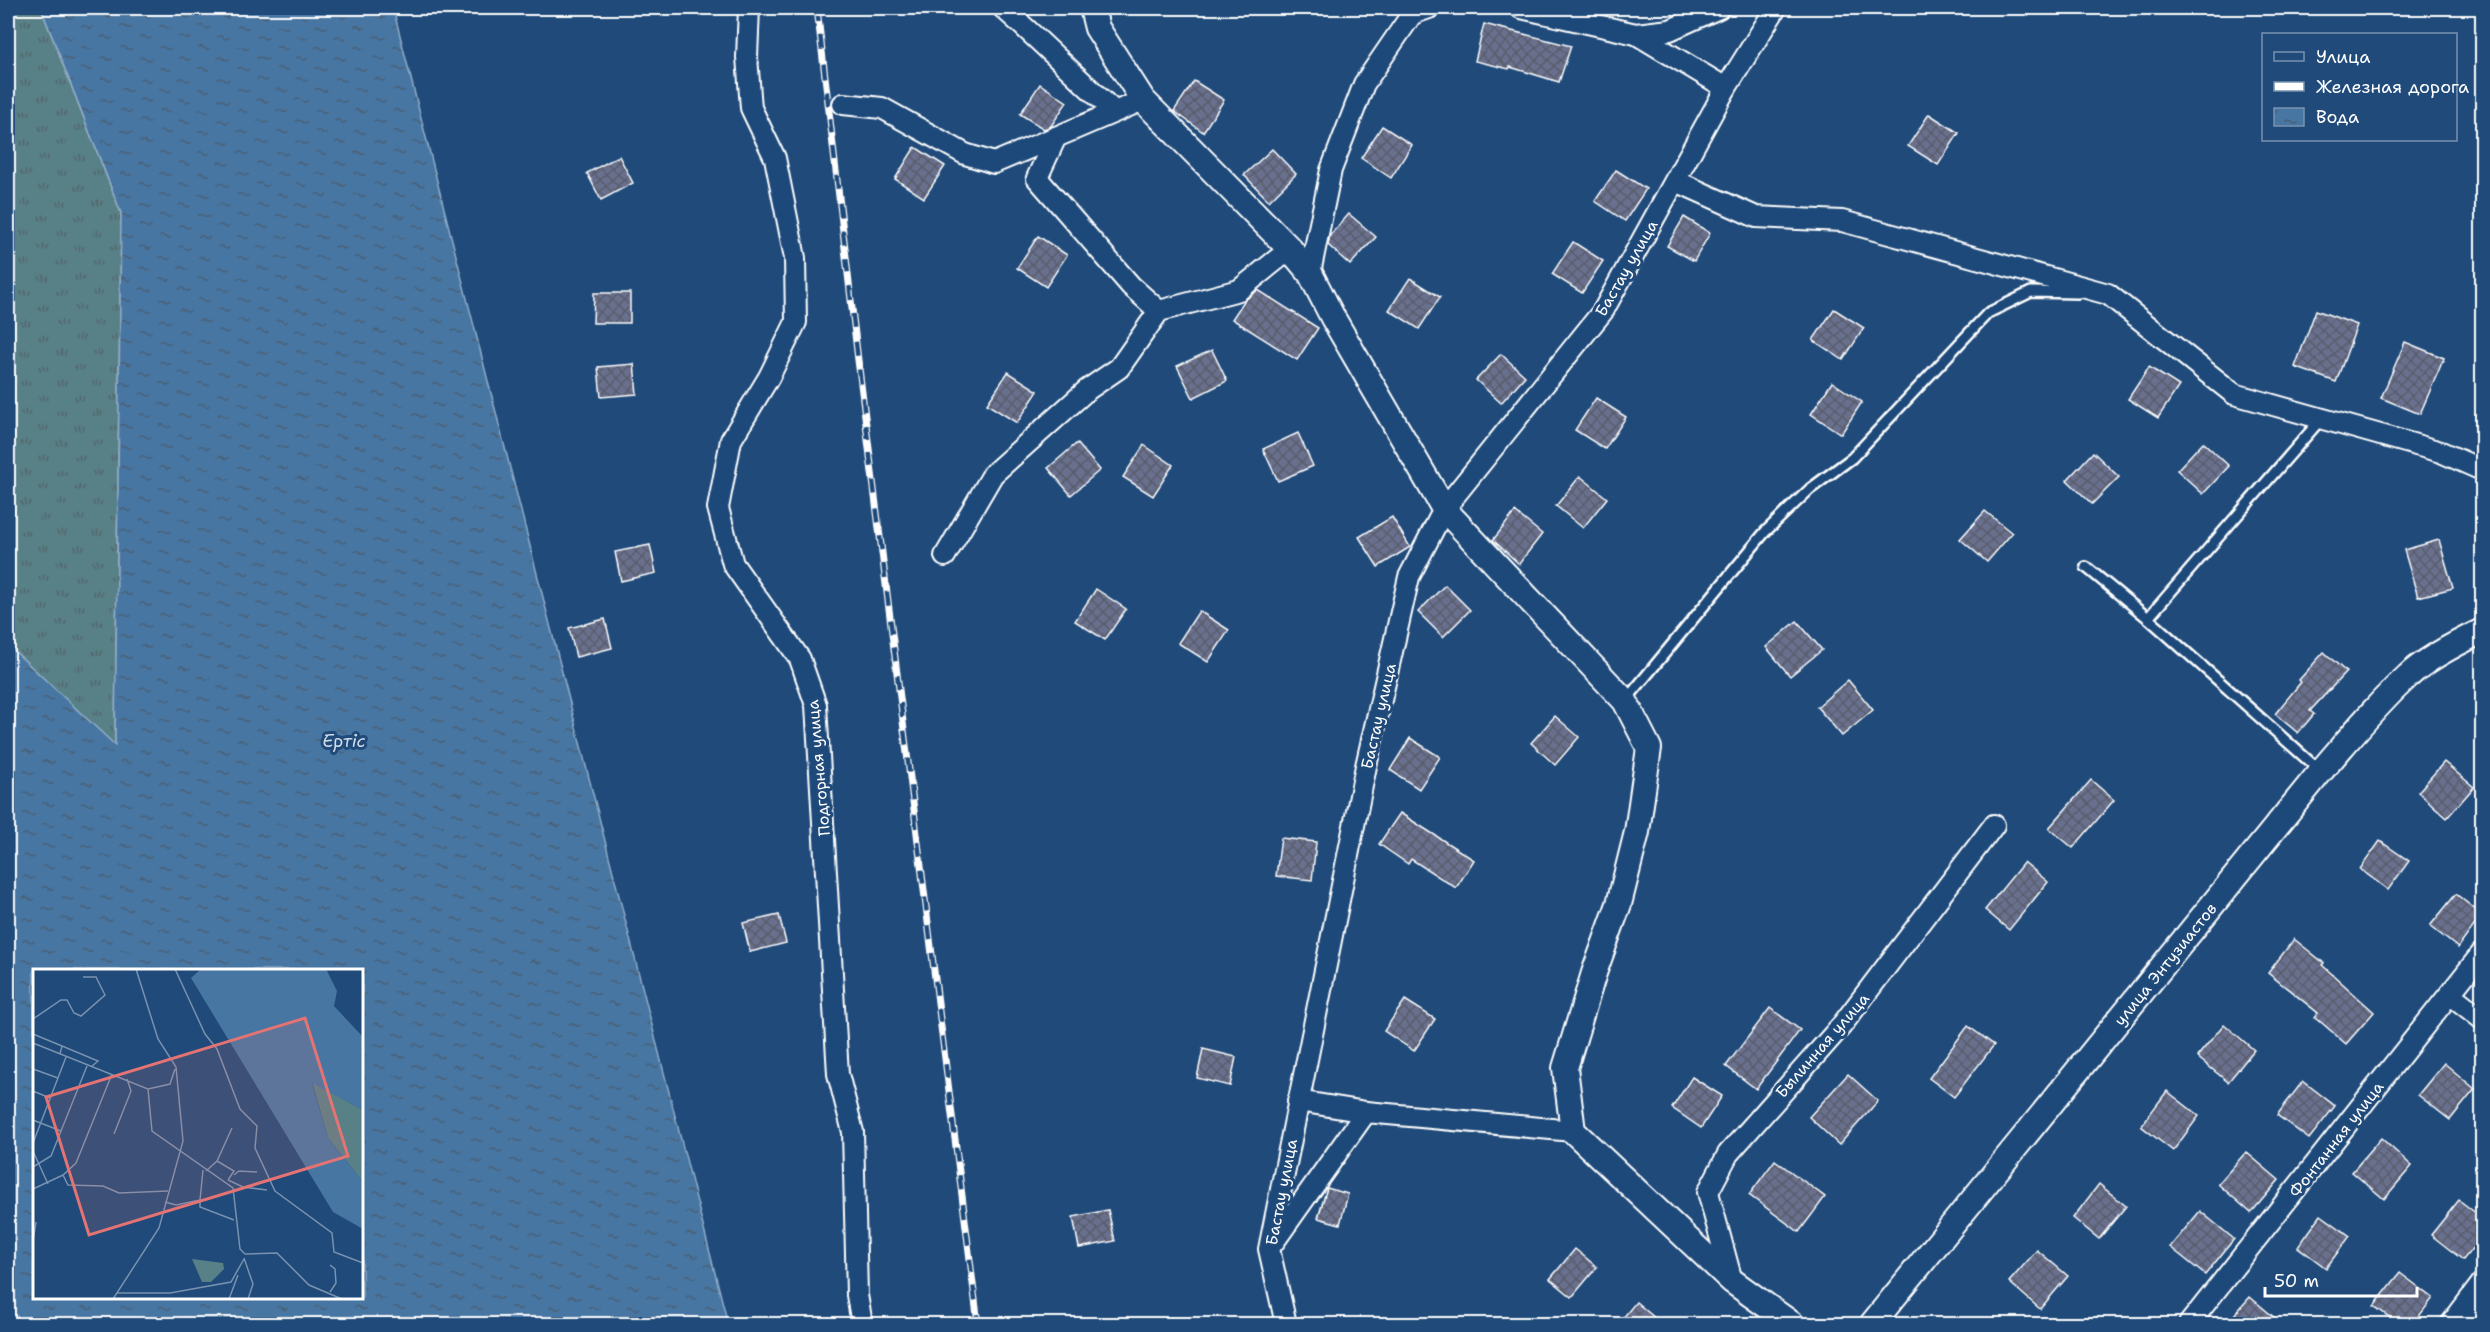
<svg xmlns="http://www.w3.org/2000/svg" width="2490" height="1332" viewBox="0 0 2490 1332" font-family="'Shantell Sans',sans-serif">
	<defs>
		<pattern id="grass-tufts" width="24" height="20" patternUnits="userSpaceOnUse" patternTransform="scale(1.5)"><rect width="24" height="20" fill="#588087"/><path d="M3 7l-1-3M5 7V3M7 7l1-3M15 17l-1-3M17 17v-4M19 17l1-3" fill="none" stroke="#52666a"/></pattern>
		<pattern id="water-ripples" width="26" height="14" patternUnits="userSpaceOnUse" patternTransform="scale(1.5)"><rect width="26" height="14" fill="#4776a3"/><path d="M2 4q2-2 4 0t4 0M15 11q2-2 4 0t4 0" fill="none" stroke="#4a5f73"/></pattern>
		<pattern id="building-cross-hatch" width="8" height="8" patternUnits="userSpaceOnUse" patternTransform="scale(1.5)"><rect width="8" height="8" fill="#69708e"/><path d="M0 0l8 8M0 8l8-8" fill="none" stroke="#595c6a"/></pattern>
	</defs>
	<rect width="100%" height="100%" fill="#1f4a7a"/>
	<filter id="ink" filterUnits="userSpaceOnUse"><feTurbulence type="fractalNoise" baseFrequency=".0167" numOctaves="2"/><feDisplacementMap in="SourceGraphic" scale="12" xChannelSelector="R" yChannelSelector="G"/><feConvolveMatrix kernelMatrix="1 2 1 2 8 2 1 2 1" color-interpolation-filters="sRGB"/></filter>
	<g filter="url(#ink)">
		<path fill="url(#grass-tufts)" stroke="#acc0c3" stroke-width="1.5" d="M8 8H41L121 213 115 746 8 645Z"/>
		<path fill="url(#water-ripples)" stroke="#91adc8" stroke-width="1.5" fill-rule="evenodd" d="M41 8H393L728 1324H8V645L115 745 121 213ZM34 970H362V1298H34Z"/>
		<g fill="url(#building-cross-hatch)" stroke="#fff" stroke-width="1.5">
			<path d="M1484 24 1571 46 1559 82 1510 67 1509 69 1475 61Z"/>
			<path d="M1194 81 1224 100 1203 132 1174 111Z"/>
			<path d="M1040 84 1067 102 1051 126 1044 129 1020 114Z"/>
			<path d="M1929 114 1959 133 1938 165 1908 146Z"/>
			<path d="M1382 126 1412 145 1391 178 1361 158Z"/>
			<path d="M915 147 945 166 924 198 895 179Z"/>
			<path d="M1272 149 1296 174 1269 201 1244 175Z"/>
			<path d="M619 156 633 183 601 200 587 173Z"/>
			<path d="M1616 170 1646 189 1625 221 1595 201Z"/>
			<path d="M1349 214 1376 237 1350 265 1328 245 1330 235Z"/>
			<path d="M1684 217 1710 233 1694 261 1667 246Z"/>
			<path d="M1038 236 1067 255 1046 287 1017 268Z"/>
			<path d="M1573 242 1603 261 1582 293 1552 274Z"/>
			<path d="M1410 278 1440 297 1419 329 1389 310Z"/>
			<path d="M1258 290 1318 328 1297 360 1232 319 1244 301Z"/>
			<path d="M594 293H630V323H593Z"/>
			<path d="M1834 309 1864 328 1843 360 1813 340Z"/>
			<path d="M2316 310 2357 325 2336 382 2295 367Z"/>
			<path d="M2405 342 2444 358 2420 414 2381 398Z"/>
			<path d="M1212 350 1227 381 1193 398 1177 366Z"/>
			<path d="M1501 354 1525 376 1501 403 1476 380Z"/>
			<path d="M634 364 637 394 601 397 598 367Z"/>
			<path d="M2149 367 2179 386 2158 418 2128 399Z"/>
			<path d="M1008 372 1038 391 1017 423 987 404Z"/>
			<path d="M1832 382 1862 402 1841 434 1811 414Z"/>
			<path d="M1596 398 1626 417 1605 449 1575 430Z"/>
			<path d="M1298 433 1313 466 1278 481 1263 449Z"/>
			<path d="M2203 442 2229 466 2203 494 2177 470Z"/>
			<path d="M1077 443 1100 470 1071 495 1048 468Z"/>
			<path d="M1144 445 1173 465 1153 496 1123 477Z"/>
			<path d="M2093 452 2119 477 2092 504 2067 480Z"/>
			<path d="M1580 476 1607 498 1583 528 1556 506Z"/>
			<path d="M1985 511 2012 533 1987 562 1960 539Z"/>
			<path d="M1515 512 1542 534 1519 564 1493 540Z"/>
			<path d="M1392 517 1410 547 1378 567 1359 537Z"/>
			<path d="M2439 540 2453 588 2418 597 2404 550Z"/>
			<path d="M650 545 656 573 621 581 615 552Z"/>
			<path d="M1445 585 1470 610 1443 637 1418 612Z"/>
			<path d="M1096 589 1126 609 1105 640 1075 621Z"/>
			<path d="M1199 611 1229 630 1208 662 1178 643Z"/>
			<path d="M605 619 612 648 576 657 569 628Z"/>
			<path d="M1797 621 1822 650 1790 676 1766 647Z"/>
			<path d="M2324 652 2346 672 2310 711 2314 714 2298 733 2275 714 2301 682 2299 680Z"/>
			<path d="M1848 680 1873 710 1842 736 1817 707Z"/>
			<path d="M1555 716 1579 737 1555 765 1531 743Z"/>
			<path d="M1410 738 1440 757 1419 789 1390 770Z"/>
			<path d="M2444 762 2474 787 2447 818 2418 792Z"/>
			<path d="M2091 780 2114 800 2073 848 2049 828Z"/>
			<path d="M1400 813 1474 860 1456 888 1411 859 1408 864 1379 844Z"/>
			<path d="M1281 838 1316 842 1312 880 1276 876Z"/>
			<path d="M2380 841 2409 861 2388 890 2360 869Z"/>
			<path d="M2024 862 2048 882 2009 930 1985 910Z"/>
			<path d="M2456 894 2482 915 2458 948 2430 926Z"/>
			<path d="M779 915 786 943 750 952 743 923Z"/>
			<path d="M2294 939 2324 963 2322 965 2374 1012 2346 1044 2315 1017 2318 1013 2268 973Z"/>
			<path d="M1405 1000 1435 1019 1414 1051 1384 1031Z"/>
			<path d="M1770 1008 1800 1030 1756 1089 1726 1066Z"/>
			<path d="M2224 1024 2254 1050 2228 1082 2197 1057Z"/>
			<path d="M1968 1026 1994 1045 1954 1097 1929 1078Z"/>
			<path d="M1203 1049 1236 1057 1230 1086 1197 1078Z"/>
			<path d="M2444 1063 2475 1089 2450 1120 2418 1095Z"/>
			<path d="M1848 1074 1878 1101 1839 1145 1809 1117Z"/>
			<path d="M1692 1077 1722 1096 1701 1128 1672 1108Z"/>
			<path d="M2303 1081 2335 1106 2309 1139 2277 1115Z"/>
			<path d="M2167 1091 2199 1116 2173 1151 2141 1126Z"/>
			<path d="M2381 1138 2412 1166 2384 1199 2352 1172Z"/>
			<path d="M2246 1152 2279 1180 2251 1213 2218 1184Z"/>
			<path d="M1775 1160 1825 1197 1799 1232 1749 1195Z"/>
			<path d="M2099 1184 2126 1206 2099 1239 2073 1218Z"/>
			<path d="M1327 1188 1348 1194 1340 1224 1318 1218Z"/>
			<path d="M2459 1200 2482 1218V1236L2463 1260 2431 1235Z"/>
			<path d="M1108 1210 1115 1241 1079 1248 1073 1217Z"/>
			<path d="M2200 1211 2234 1239 2205 1275 2170 1247Z"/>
			<path d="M2321 1215 2350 1236 2326 1268 2298 1247Z"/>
			<path d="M1575 1249 1597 1267 1572 1297 1550 1279Z"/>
			<path d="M2037 1250 2068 1276 2040 1309 2009 1282Z"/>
			<path d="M2400 1273 2433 1298 2413 1324H2399L2374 1306Z"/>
			<path d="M2250 1297 2282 1324H2226Z"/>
			<path d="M1636 1302 1662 1324H1618Z"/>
		</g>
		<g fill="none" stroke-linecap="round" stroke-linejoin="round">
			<defs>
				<g id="service">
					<path d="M2086 567 2148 618 2319 770"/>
					<path d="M2148 618 2322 418"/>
					<path d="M1627 699 1765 532 1810 489 1852 458 1988 313 2031 292 2078 293"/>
				</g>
				<g id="minor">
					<path d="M749 8 747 57 751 108 775 158 795 258 796 322 769 377 731 440 718 508 733 564 800 659 816 705 838 1074 853 1132 857 1295 862 1324"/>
					<path d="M1003 8C1041 41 1076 77 1114 111"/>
					<path d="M1521 8 1636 34 1726 88"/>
					<path d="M1636 34 1670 30 1719 8"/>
					<path d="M1143 100 1056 137 1037 178 1131 286 1159 311"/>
					<path d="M843 104 882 108 965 154 994 163 1056 137"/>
					<path d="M1676 181 1756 217 1842 221 2108 294 2234 394 2441 452 2482 470"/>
					<path d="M1310 273 1331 170 1364 84 1412 14 1429 8"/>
					<path d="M945 556 993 474 1087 390 1119 368 1159 311 1239 290 1290 249"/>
					<path d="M2450 994 2482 1019"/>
					<path d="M1298 1101 1366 1112"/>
					<path d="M1273 1243 1366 1112 1573 1131"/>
					<path d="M1732 1281 1708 1192 1728 1154 1842 1025 1994 825"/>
					<path d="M2463 1309 2481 1324"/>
					<path d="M1286 1324 1269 1249 1366 766 1409 577 1444 509 1603 311 1726 88 1776 8"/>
					<path d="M2189 1324 2482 953"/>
					<path d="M2451 1324 2482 1283"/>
				</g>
				<g id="tertiary">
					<path d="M1092 8 1097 28 1143 100 1290 249 1310 273 1333 318 1444 509 1625 701 1649 748 1637 832 1619 904 1594 973 1565 1068 1573 1131 1732 1281 1792 1324"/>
					<path d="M1872 1324 2321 771C2349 739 2376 705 2408 676 2427 658 2459 642 2482 631"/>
				</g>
			</defs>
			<use href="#service" stroke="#fff" stroke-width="14"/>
			<use href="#minor" stroke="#fff" stroke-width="24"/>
			<use href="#tertiary" stroke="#fff" stroke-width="28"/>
			<use href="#service" stroke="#1f4a7a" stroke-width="9"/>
			<use href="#minor" stroke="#1f4a7a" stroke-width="20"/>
			<use href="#tertiary" stroke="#1f4a7a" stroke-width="24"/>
			<defs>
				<path id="rail" d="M817 8 858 360 978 1324"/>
			</defs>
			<use href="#rail" stroke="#fff" stroke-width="7"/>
			<use href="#rail" stroke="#1f4a7a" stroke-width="4.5" stroke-dasharray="14" stroke-linecap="butt"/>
		</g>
	</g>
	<g text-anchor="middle" stroke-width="6" stroke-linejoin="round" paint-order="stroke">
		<g font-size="16" fill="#fff" stroke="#1f4a7a">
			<text transform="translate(1626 268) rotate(-60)" y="6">Бастау улица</text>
			<text transform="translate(1378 716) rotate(-77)" y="6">Бастау улица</text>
			<text transform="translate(818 768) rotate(-95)" y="6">Подгорная улица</text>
			<text transform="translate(2165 964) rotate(-51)" y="6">улица Энтузиастов</text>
			<text transform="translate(1822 1045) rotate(-49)" y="6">Былинная улица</text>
			<text transform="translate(2336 1139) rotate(-52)" y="6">Фонтанная улица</text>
			<text transform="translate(1281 1192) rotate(-79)" y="6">Бастау улица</text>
		</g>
		<g font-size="18" font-style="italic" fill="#d1dde8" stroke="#1f4a7a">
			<text x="344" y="747">Ертіс</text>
		</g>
	</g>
	<g transform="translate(33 969)">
		<rect width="330" height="330" fill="#1f4a7a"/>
		<path d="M279 113 330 141V213L295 169Z" fill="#588087"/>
		<path d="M159 290 190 294 191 300 178 313H169Z" fill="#588087"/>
		<path d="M168 0H293L304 22 301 37 330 68V141L279 114 295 169 330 213V260L300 243 158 9Z" fill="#4776a3"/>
		<path fill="none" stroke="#7992af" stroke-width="1.5" d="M142 0 172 65 184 80 207 140 224 157 222 179 242 222 299 264 301 283 330 294M0 50 28 31H34L41 44 48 47 72 26 63 8H50M0 65 29 77 27 85M0 74 115 120 119 162 200 219 207 280 212 285M29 77 65 92 58 98M0 100 25 109M115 120 137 115 142 100M0 122 17 129M0 151 28 162M81 165 98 122 94 110M0 174 33 88M0 182 15 215M184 192 201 202 195 211M0 198 18 187 54 97M173 202 184 192 199 159M30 206 35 216 70 217 86 224 135 222M201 206 206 202 224 203M195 211 210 218 234 221M0 220 30 206 43 194 79 105M167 231V238L201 251M132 233 143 236 167 231 170 201M0 272 3 253M212 285 244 284 276 316 309 330M211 289 220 315 215 330M297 296 302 300 303 314 297 323M83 324H137L198 313 211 290M80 330 126 259 150 172 143 98 125 70 103 0M196 330 205 306"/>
		<path fill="#e47373" fill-opacity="0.15" stroke="#e47373" stroke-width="3" d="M272 49 315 187 56 266 13 128Z"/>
		<rect width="330" height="330" fill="none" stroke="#fff" stroke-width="3"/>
	</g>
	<rect width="2490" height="1332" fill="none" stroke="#1f4a7a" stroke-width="30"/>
	<rect x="15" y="15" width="2460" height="1302" fill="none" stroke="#fff" stroke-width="2" filter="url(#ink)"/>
	<rect x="2262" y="33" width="195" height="108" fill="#1f4a7a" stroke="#7992af" stroke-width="1.5"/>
	<rect x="2274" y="52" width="30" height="9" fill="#1f4a7a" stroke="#7992af" stroke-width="1.5"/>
	<text x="2316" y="63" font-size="18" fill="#ffffff">Улица</text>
	<rect x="2274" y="82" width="30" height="9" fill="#ffffff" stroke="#7992af" stroke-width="1.5"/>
	<text x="2316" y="93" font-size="18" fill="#ffffff">Железная дорога</text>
	<rect x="2274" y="108" width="30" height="18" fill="url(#water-ripples)" stroke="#7992af" stroke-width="1.5"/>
	<text x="2316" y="123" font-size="18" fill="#ffffff">Вода</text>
	<path d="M2265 1287v9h152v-9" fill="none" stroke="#ffffff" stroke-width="3"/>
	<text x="2274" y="1287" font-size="18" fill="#ffffff" stroke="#1f4a7a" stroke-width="4.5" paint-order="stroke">50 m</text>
</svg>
